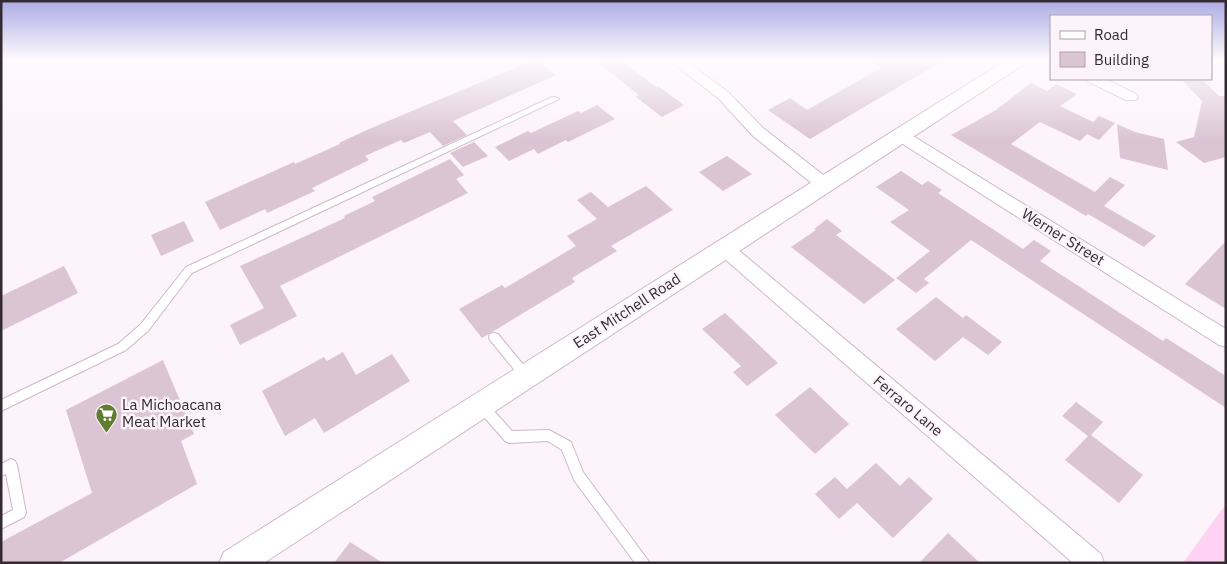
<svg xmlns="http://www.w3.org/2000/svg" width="1227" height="564" viewBox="0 0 1227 564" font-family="'IBM Plex Sans',sans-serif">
	<rect width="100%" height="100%" fill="#fdf3fa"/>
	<path fill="#ffd1f3" d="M1226 504V563H1183Z"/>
	<g fill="#dbc5d5">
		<path d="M534 60H537L556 75 453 121 467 135 443 146 430 132 404 143 401 140 365 156 369 160 312 188 315 191 267 213 265 209 220 230 205 202 294 162 295 164 340 144 339 143 369 129Z"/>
		<path d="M595 60H621L656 87 658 86 684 105 662 117 636 97 639 95Z"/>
		<path d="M866 60H944L810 139 768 110 790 98 807 110 881 68Z"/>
		<path d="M1183 81H1204L1219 96H1226V157L1204 163 1176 142 1194 137 1202 101Z"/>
		<path d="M1031 83 1047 91 1056 84 1077 94 1060 106 1093 122 1099 116 1115 123 1099 140 1087 134 1080 141 1040 122 1011 144 1095 192 1110 177 1125 185 1104 206 1156 236 1144 247 1088 214 1086 216 951 135 996 110Z"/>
		<path d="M597 105 615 119 568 142 566 140 538 154 534 149 509 161 495 147 528 131 531 133 578 111 581 113Z"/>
		<path d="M1117 124 1135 132 1164 139 1168 170 1120 158Z"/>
		<path d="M474 142 488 156 463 167 450 153Z"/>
		<path d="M727 156 752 174 723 191 699 172Z"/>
		<path d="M450 159 464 175 456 179 468 193 280 286 297 316 240 345 230 325 264 308 240 266 345 218 344 216 375 201 372 197Z"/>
		<path d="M901 171 922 185 928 181 942 190 938 193 1023 249 1034 240 1051 251 1040 261 1163 341 1166 338 1226 376V408L971 240 924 279 929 283 916 293 896 278 930 251 890 222 909 210 876 187Z"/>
		<path d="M646 186 673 210 611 246 617 251 572 278 575 282 482 338 459 309 502 285 505 288 576 246 567 236 597 219 577 200 591 192 608 207Z"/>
		<path d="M827 219 842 231 836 235 895 280 864 304 791 247 816 230 814 229Z"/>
		<path d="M184 221 194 241 161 256 151 235Z"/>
		<path d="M1226 241V309L1185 284Z"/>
		<path d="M64 266 78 293 1 331V296Z"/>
		<path d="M936 297 963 318 966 315 1002 342 988 355 963 337 935 361 896 329Z"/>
		<path d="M725 313 778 363 747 386 733 372 741 366 702 329Z"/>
		<path d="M343 352 356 375 392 354 410 381 324 433 315 418 285 436 262 391 324 357 327 361Z"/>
		<path d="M163 360 194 434 181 441 197 484 59 563H1V542L92 493 66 410Z"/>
		<path d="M810 387 849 424 815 454 775 415Z"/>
		<path d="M1076 402 1103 422 1091 435 1143 475 1119 503 1065 460 1088 436 1062 416Z"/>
		<path d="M876 463 900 486 909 477 933 499 893 538 857 503 839 519 815 494 835 477 847 489Z"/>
		<path d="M948 533 980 563H919Z"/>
		<path d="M350 542 383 563H334Z"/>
	</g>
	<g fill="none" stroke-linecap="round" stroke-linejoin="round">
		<defs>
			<g id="service">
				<path d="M552 97H555L559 99 192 273 148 331 126 350 1 411V400L118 344 140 325 186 267Z"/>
				<path d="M494 333 498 334 530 373 532 376 530 379 526 381 522 379 490 340 489 337 490 334Z"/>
				<path d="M482 401 486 402 512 431 549 430 571 442 583 472 650 563H635L574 480 562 450 548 441 509 443 505 441 478 410 476 406 478 402Z"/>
				<path d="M11 459 15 461 17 465 26 513 24 517 1 529V516L13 510 6 474 1 476V464Z"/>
			</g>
			<g id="minor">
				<path d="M669 60H685L728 92 763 128 831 181 833 185 831 189 825 191 819 189 753 136 718 98Z"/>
				<path d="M1087 79H1105L1136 94 1138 97 1136 100H1126L1089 82Z"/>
				<path d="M900 130 905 131 1226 329V347L1219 345 895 139 892 135 895 131Z"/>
				<path d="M724 241 730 243 1101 554 1104 563H1073L718 253 715 248 718 243Z"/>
			</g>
			<path id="tertiary" d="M1006 60H1027L1024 64 264 563H219L224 552Z"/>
		</defs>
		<use href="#service" stroke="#ceb8c8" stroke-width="2"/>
		<use href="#minor" stroke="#ceb8c8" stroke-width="2"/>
		<use href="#tertiary" stroke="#ceb8c8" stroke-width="2"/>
		<use href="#service" fill="#fff" fill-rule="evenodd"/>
		<use href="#minor" fill="#fff" fill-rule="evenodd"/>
		<use href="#tertiary" fill="#fff" fill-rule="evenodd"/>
	</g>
	<linearGradient id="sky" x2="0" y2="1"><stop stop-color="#acabe4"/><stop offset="0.43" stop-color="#fefafd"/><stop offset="1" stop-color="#fefafd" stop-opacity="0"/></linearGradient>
	<rect width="1227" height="139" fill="url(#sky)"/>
	<defs>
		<symbol id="supermarket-pin" viewBox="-11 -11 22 30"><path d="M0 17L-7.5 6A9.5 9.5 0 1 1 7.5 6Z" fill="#637d30" stroke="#fdf3fa"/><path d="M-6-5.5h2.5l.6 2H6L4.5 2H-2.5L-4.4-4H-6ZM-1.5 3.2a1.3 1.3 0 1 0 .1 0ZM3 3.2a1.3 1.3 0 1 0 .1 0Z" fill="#fff"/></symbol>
	</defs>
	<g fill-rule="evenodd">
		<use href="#supermarket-pin" x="94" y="402" width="25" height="34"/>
	</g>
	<g text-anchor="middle" stroke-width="5" stroke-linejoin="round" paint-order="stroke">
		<g font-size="15" fill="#332b31" stroke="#fdf3fa">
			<text transform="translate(1063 237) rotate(32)" y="5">Werner Street</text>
			<text transform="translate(627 311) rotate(-33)" y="5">East Mitchell Road</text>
			<text transform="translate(908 406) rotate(40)" y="5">Ferraro Lane</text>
		</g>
		<g font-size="15" fill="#332b31" stroke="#fdf3fa" text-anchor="start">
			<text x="122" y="410">La Michoacana<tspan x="122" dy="17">Meat Market</tspan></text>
		</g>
	</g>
	<rect width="1227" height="564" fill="none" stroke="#332b31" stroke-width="5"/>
	<rect x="1050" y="15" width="162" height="65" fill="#fdf3fa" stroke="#aca3aa"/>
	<rect x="1060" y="31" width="25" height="8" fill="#ffffff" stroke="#aca3aa"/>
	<text x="1094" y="40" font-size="15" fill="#332b31">Road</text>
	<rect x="1060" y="52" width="25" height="15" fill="#dbc5d5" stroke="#aca3aa"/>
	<text x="1094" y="65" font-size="15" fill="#332b31">Building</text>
</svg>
